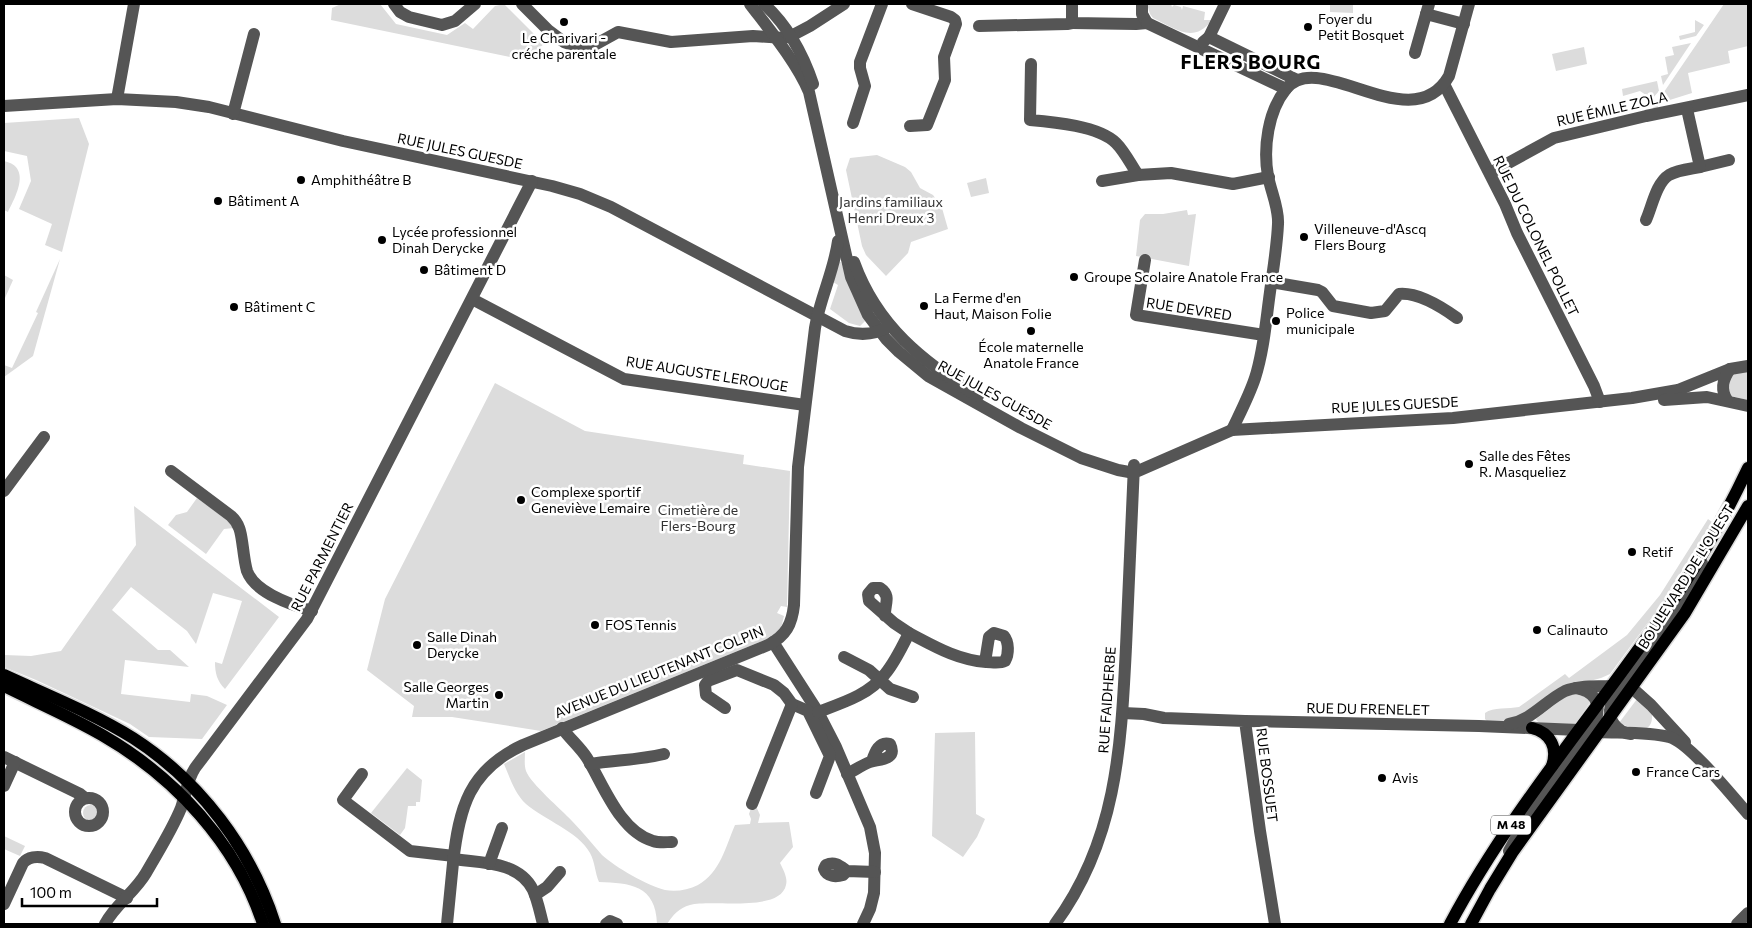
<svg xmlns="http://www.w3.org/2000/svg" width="1752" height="928" viewBox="0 0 1752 928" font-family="Commissioner,sans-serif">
	<rect width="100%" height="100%" fill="#fff"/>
	<g fill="#dcdcdc">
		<path d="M341 4H380L396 24 447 35 465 23 473 29 495 6 504 4 544 44 525 60 331 20 332 8Z"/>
		<path d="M1147 4H1171L1172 7 1174 5 1181 7 1182 10 1183 6 1205 12 1204 20H1212C1193 45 1175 28 1153 18L1150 14Z"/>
		<path d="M1330 4H1353V13L1330 12Z"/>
		<path d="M1724 4H1748V46L1728 51 1730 63 1688 73 1692 93 1657 104 1659 110 1651 111Z"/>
		<path d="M1695 20 1704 25 1696 36 1680 40 1679 36 1695 32Z"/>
		<path d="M1691 43 1663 85 1661 76 1668 74 1665 57 1674 55 1672 47Z"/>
		<path d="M1584 47 1587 64 1556 71 1552 54Z"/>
		<path d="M1657 81 1659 91 1652 99 1640 91 1623 96 1622 89Z"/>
		<path d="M79 118 89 144 62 252 45 245 52 224 19 209 31 181 27 156 4 151V123Z"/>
		<path d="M877 155 905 167 911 172 920 188 933 195 942 208 948 229 911 242 908 253 886 276 866 255 862 246 846 170 850 158Z"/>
		<path d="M4 161C32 167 16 196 8 212L4 210Z"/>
		<path d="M986 178 989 193 971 197 967 183Z"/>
		<path d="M1187 210 1188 215 1196 214 1189 266 1136 256 1140 220 1145 214H1163Z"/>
		<path d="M60 259 33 356 4 377V365L12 368 38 313 36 312Z"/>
		<path d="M839 262H841L852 294 866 320 860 326 849 323 830 309 838 285 833 282Z"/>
		<path d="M4 275 13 280 5 298 4 297Z"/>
		<path d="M1748 371V400L1731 396 1728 393 1731 375Z"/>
		<path d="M495 383 585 431 744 455 743 464 790 471 787 607 781 606 777 613 784 616 781 628 772 637 541 731 452 717H412L414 706 367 670 385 599Z"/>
		<path d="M197 498 230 522 234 528 224 529 206 554 168 525 176 515 187 512Z"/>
		<path d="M134 506 279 617 225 689C217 681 215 673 215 662L222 664 242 601 213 593 196 644 187 631 131 587 112 610 158 650H170L189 667 125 660 121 694 190 702 191 694 207 696 227 705 202 739 149 737 130 724 36 680 4 667V655L31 656 61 651 136 545Z"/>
		<path d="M1708 519 1712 522 1661 605 1610 674 1601 678 1564 688 1514 721 1488 722 1485 719V713C1493 707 1509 709 1519 707L1565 674 1569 678 1627 635 1660 595Z"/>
		<path d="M1570 693 1587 697 1590 702 1575 724 1540 723 1537 721 1536 719Z"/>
		<path d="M1637 699 1652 713C1654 737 1633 729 1619 723Z"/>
		<path d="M975 732 976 814 985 819 977 837 963 857 932 836 935 733Z"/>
		<path d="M525 752C525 758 524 765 526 771 531 784 561 809 572 821 583 832 592 844 602 855 615 867 648 886 665 890 676 892 688 890 698 885 720 873 726 846 735 825L750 824 751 819 749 814 751 808 756 806 760 815 758 823 789 822 793 847 780 863C783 869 788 878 786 885 780 913 712 899 690 905 679 908 673 915 667 924H657C656 885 630 883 599 882 595 873 595 862 590 853 579 832 543 819 526 804 515 794 510 778 504 764Z"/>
		<path d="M407 768 422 780 420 802H416V806H408L405 828 400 835 371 813Z"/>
		<circle cx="91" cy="813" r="8"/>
		<path d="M4 836 25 846 20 856 4 849Z"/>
	</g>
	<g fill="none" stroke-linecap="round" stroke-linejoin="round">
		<defs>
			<g id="major">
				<path d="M4 675C45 694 95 714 133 738 200 781 251 849 275 924"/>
				<path d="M4 686C36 702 71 717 102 735 175 777 237 844 263 924"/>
				<path d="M1532 728C1551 733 1558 748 1552 766"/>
				<path d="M1450 924C1515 802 1608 699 1684 584 1708 547 1729 508 1748 468"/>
				<path d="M1471 924 1490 889 1512 853 1685 613 1748 506"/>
			</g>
		</defs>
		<use href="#major" stroke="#dbdbdb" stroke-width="15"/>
		<g stroke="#555" stroke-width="12">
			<path d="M394 4 400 12 409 17 442 25 455 21 475 4"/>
			<path d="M522 4 548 30 564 42 581 48H589L618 32 671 42 753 36 784 38 791 36 810 26 844 4"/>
			<path d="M750 4C769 29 797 63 809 92L851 277 868 315 886 339 899 352 928 376 1021 428 1081 458 1118 470 1129 472 1138 471 1232 430 1453 418 1632 398 1678 390 1730 369 1748 366"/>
			<path d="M764 4C788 26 803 54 813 84"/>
			<path d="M1072 4V23L1136 24 1147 23"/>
			<path d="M1142 4V14L1147 23"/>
			<path d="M1426 14 1464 24"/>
			<path d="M1147 23 1286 89"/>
			<path d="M979 26 1067 24 1072 23"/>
			<path d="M1209 37 1297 80"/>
			<path d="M1203 42 1209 37 1225 4"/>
			<path d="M1415 53 1429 4"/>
			<path d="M1031 64 1030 120C1054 122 1099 126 1116 143 1125 152 1131 165 1138 175"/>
			<path d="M1444 84 1505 204 1517 233 1594 386 1600 402"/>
			<path d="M117 99 134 4"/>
			<path d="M4 106 117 99 176 102 209 107 343 141 552 186 580 194 611 207 845 331C861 336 875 335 889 326"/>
			<path d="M233 114 254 34"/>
			<path d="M853 123 865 86 860 68V62L882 4"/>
			<path d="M910 126 927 125 945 80 944 57 956 24 955 20 951 17 912 4"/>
			<path d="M1700 167 1729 160"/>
			<path d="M1490 173 1554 138 1646 116 1748 95"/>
			<path d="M1102 181 1138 175 1171 173 1233 184 1269 177"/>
			<path d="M1646 220C1652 207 1656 183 1669 175 1678 170 1690 169 1700 167L1687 109"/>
			<path d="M1145 260 1136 315 1264 335"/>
			<path d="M854 262C877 326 923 362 978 396"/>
			<path d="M1271 282 1318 290 1322 292 1333 306 1371 313 1385 311 1399 294C1418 292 1443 308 1457 318"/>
			<path d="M472 299 624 379 805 405"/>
			<path d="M1664 400 1707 397 1748 406"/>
			<path d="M1727 400C1720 389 1723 379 1730 369"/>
			<path d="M1232 430C1240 413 1249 396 1255 378 1264 350 1266 320 1270 292 1273 270 1277 247 1278 224 1279 208 1271 192 1268 176 1263 148 1268 111 1286 89 1319 47 1412 141 1449 76L1469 4"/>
			<path d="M171 471 231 516C241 525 241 535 243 548 244 556 245 564 247 571 255 593 292 605 312 611"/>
			<path d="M4 491 44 437"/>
			<path d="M885 616C884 605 892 596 880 588H873L868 594 869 601 894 623 909 633"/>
			<path d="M773 642 818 712 836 747 870 827 875 853 874 893 870 909 863 924"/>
			<path d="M844 657 869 670 890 689 913 697"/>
			<path d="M1632 688 1651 705 1685 742"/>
			<path d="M725 708 706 695 705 685 708 681 737 670 774 685 784 693 792 704 808 711 830 756 816 793"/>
			<path d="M818 712C842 703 869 695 885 674 895 662 902 647 909 633 934 646 957 660 986 662 992 662 999 664 1005 661 1009 654 1009 642 1004 636L994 633 989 637 985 662"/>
			<path d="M1123 713 1144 714 1164 718 1245 721 1260 831 1275 924"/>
			<path d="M1245 721 1479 726 1579 730"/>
			<path d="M1509 724C1532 720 1545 701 1565 691 1579 685 1597 687 1611 686"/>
			<path d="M562 728C570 739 580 747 587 758 603 784 620 832 653 841 659 843 666 842 672 842"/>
			<path d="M1600 732C1619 733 1651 732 1669 737 1689 742 1732 796 1748 814"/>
			<path d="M1631 734C1616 732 1607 719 1611 705L1683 600 1702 563"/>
			<path d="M4 757 80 794 85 798"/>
			<path d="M590 764C615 760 639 760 664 754"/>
			<path d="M362 774 343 800 410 851 454 856"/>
			<path d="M847 774C855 770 862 765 870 762 877 759 898 761 890 744 879 741 875 752 872 761"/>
			<path d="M4 786 15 762"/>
			<circle cx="89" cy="812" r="14"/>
			<path d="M752 804 792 704"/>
			<path d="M1509 851 1523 825 1596 719C1601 702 1594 691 1576 688"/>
			<path d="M453 859C481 863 519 861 533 890 538 901 540 913 543 924"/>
			<path d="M489 864 502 828"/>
			<path d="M847 871C840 866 835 861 826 865L824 869C827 877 836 877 843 875L847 871 875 872"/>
			<path d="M535 895 547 887 560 872"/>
			<path d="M4 904 23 863C28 857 37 856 45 858L127 898"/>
			<path d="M105 924C115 905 135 892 146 873 158 852 172 830 181 808 186 794 187 780 195 768L307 619 532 181"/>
			<path d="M447 924C449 904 451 884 453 863 459 808 469 770 523 745L768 645C786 636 792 624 794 605L798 467 815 328C820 298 834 271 838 241"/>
			<path d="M606 924 610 921 617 924"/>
			<path d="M1055 924C1117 840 1121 746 1126 647 1129 586 1131 526 1134 465"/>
			<path d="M1737 924 1748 913"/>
		</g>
		<use href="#major" stroke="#000" stroke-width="12"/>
	</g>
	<g fill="#000" stroke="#fff" stroke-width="2">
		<circle cx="564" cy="22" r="5"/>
		<circle cx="1308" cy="27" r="5"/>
		<circle cx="301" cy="180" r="5"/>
		<circle cx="218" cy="201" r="5"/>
		<circle cx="1304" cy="237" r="5"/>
		<circle cx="382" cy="240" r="5"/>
		<circle cx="424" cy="270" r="5"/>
		<circle cx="1074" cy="277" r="5"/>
		<circle cx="924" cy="306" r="5"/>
		<circle cx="234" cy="307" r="5"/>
		<circle cx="1276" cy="321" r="5"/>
		<circle cx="1031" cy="331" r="5"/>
		<circle cx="1469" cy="464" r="5"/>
		<circle cx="521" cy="500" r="5"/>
		<circle cx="1632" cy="552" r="5"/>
		<circle cx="595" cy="625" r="5"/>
		<circle cx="1537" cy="630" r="5"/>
		<circle cx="417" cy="645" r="5"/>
		<circle cx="499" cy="695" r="5"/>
		<circle cx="1636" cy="772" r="5"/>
		<circle cx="1382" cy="778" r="5"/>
	</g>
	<g text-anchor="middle" stroke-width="5" stroke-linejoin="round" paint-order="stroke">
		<rect fill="#fff" stroke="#4c4c4c" stroke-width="1" x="1491" y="815.5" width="40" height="19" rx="4"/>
		<g font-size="12" font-weight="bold" fill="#000">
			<text x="1511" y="829">M 48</text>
		</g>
		<g font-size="14" fill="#000" stroke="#fff" text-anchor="start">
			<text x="1318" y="24">Foyer du<tspan x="1318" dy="16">Petit Bosquet</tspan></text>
			<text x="564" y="43" text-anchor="middle">Le Charivari -<tspan x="564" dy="16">créche parentale</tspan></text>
			<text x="311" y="185">Amphithéâtre B</text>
			<text x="228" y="206">Bâtiment A</text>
			<text x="1314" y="234">Villeneuve-d'Ascq<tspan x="1314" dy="16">Flers Bourg</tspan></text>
			<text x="392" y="237">Lycée professionnel<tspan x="392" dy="16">Dinah Derycke</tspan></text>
			<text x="434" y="275">Bâtiment D</text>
			<text x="1084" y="282">Groupe Scolaire Anatole France</text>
			<text x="934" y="303">La Ferme d'en<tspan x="934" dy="16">Haut, Maison Folie</tspan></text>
			<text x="244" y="312">Bâtiment C</text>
			<text x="1286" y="318">Police<tspan x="1286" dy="16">municipale</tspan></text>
			<text x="1031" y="352" text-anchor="middle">École maternelle<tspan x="1031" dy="16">Anatole France</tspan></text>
			<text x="1479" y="461">Salle des Fêtes<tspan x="1479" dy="16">R. Masqueliez</tspan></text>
			<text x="531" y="497">Complexe sportif<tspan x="531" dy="16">Geneviève Lemaire</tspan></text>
			<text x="1642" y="557">Retif</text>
			<text x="605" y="630">FOS Tennis</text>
			<text x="1547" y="635">Calinauto</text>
			<text x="427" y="642">Salle Dinah<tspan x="427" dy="16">Derycke</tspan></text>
			<text x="489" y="692" text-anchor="end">Salle Georges<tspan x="489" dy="16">Martin</tspan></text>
			<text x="1646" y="777">France Cars</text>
			<text x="1392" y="783">Avis</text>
		</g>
		<g font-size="14" fill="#000" stroke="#fff">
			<text transform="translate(1612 109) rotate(-13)" y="5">RUE ÉMILE ZOLA</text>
			<text transform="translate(460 151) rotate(12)" y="5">RUE JULES GUESDE</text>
			<text transform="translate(1536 236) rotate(64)" y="5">RUE DU COLONEL POLLET</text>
			<text transform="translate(1189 309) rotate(9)" y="5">RUE DEVRED</text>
			<text transform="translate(707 374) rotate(9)" y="5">RUE AUGUSTE LEROUGE</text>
			<text transform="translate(995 395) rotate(29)" y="5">RUE JULES GUESDE</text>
			<text transform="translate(1395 405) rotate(-3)" y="5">RUE JULES GUESDE</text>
			<text transform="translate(322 557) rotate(-63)" y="5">RUE PARMENTIER</text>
			<text transform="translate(1686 577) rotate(-58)" y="5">BOULEVARD DE L'OUEST</text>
			<text transform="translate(659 672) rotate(-22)" y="5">AVENUE DU LIEUTENANT COLPIN</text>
			<text transform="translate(1107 700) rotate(-86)" y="5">RUE FAIDHERBE</text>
			<text transform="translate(1368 709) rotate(1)" y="5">RUE DU FRENELET</text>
			<text transform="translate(1267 775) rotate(83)" y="5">RUE BOSSUET</text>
		</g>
		<g font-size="14" fill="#333" stroke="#fff">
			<text x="891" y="207">Jardins familiaux<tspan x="891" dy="16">Henri Dreux 3</tspan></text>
			<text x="698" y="515">Cimetière de<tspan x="698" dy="16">Flers-Bourg</tspan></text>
		</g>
		<g font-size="19" font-weight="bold" letter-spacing="1" fill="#000" stroke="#fff">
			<text x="1251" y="69">FLERS BOURG</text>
		</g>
	</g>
	<rect width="1752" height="928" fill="none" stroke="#000000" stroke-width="10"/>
	<path d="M22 898v8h135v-8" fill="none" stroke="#000000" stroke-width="2.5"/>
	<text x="30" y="898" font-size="15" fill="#000000" stroke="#ffffff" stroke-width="4" paint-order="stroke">100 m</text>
</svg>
